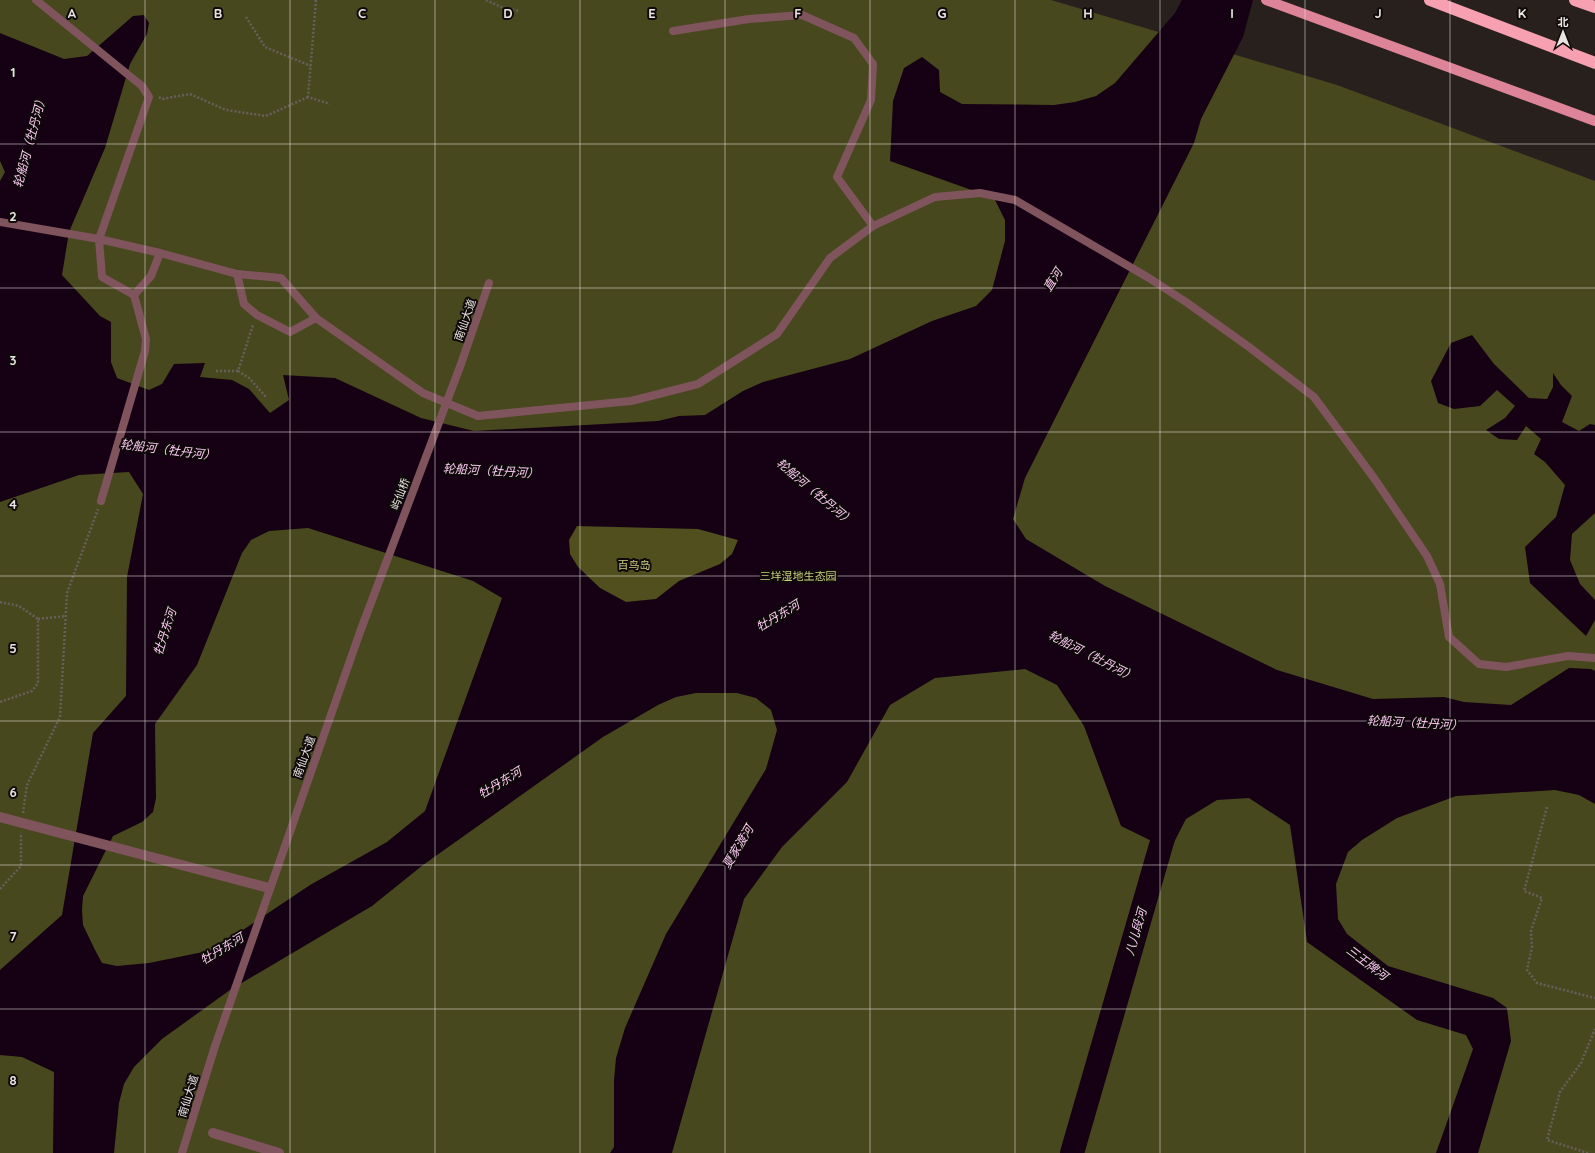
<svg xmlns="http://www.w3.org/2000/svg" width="1595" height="1153" viewBox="0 0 1595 1153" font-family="Quicksand,'Noto Sans SC',sans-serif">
	<rect width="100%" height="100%" fill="#27201d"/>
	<path fill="#48481e" d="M0 0H1051L1337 85 1595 181V1153H0Z"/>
	<path fill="#504f1d" d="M577 526 698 529 738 540 732 554 720 564 679 581 656 599 626 602 600 588 578 567 570 554 569 540Z"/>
	<g fill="#160014" fill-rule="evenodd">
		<path d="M1182 0H1253L1243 37 1201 119 1194 143 1025 478 1013 519 1026 539 1105 586 1277 670 1373 699 1444 697 1464 702 1511 705 1569 668 1591 669 1595 671V804L1579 795 1555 790 1456 796 1397 818 1362 840 1348 852 1336 884 1338 919 1347 934 1388 966 1493 998 1507 1008 1511 1041 1478 1153H1436L1473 1049 1466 1035 1417 1020 1307 942 1290 825 1249 798 1217 800 1186 819 1170 850 1121 826 1084 726 1057 685 1025 669 935 678 890 705 847 782 782 847 744 899 672 1153H610L614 1147V1080L616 1058 625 1028 666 934 766 769 777 730 771 710 756 698 737 693H696L676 697 658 705 603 737 423 865 372 906 230 990 162 1039 134 1067 124 1084 119 1103 114 1153H53L54 1072 22 1057 0 1055V970L62 915 93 733 126 696 127 577 143 494 129 472 79 475 0 502V181L5 172 0 161V33L64 59 87 56 133 16 144 15 149 23 147 34 130 64 105 148 69 232 62 275 100 316 111 322V362L117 378 149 390 162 384 174 364 205 363 200 377 232 380 249 389 270 413 289 400 283 375 335 378 421 418 474 431 658 421 679 416 705 415 743 391 763 382 850 359 932 321 976 306 992 290 1005 241V220L994 198 890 161 893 101 904 68 922 57 939 70 940 92 962 104 1054 105 1075 102 1096 96 1115 83 1175 13ZM577 526 698 529 738 540 732 554 720 564 679 581 656 599 626 602 600 588 578 567 570 554 569 540ZM308 528 473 581 502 598 425 811 387 842 310 885 213 950 149 963 117 966 102 963 95 950 83 925 82 910 83 896 113 836 142 822 153 812 156 798 155 724 197 665 242 553 251 540 269 531Z"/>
		<path d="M1472 335 1494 364 1529 398 1547 399 1553 387V373L1561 385 1572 396 1562 422 1579 431 1590 424 1595 425V513L1572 534 1570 560 1580 584 1595 600V620L1586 636 1530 583 1525 547 1556 517 1565 485 1545 462 1534 454 1541 439 1526 426 1517 440 1499 439 1486 430 1505 418 1515 406 1497 390 1480 406 1454 409 1438 403 1431 381 1451 343Z"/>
	</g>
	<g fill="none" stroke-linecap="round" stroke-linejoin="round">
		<path stroke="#160014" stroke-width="24" d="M1072 1153 1170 814"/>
		<g stroke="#66605d" stroke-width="2.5" stroke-dasharray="2 2" stroke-linecap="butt">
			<path d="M316 0 308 97 330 104"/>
			<path d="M486 0 501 7 519 11"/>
			<path d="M246 17 265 47 311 66"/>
			<path d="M159 97 162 99 190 94 226 110 266 116 308 97"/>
			<path d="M216 371H238L253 325"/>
			<path d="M238 371 249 378 266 397"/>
			<path d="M0 602 19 606 38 619V683L32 691 0 702"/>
			<path d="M38 619 66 616"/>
			<path d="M1547 807 1524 891 1542 898 1531 931 1532 947 1527 970 1537 983 1595 998"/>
			<path d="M23 813 27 785 60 717 67 593 98 509"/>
			<path d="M0 889 21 866V833"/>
			<path d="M1588 1153 1547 1140 1560 1092 1581 1063 1595 1029"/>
		</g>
		<g stroke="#7f545d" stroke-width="8">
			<path d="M36 0 142 86 149 97 99 239 102 277 134 295 146 339 145 351 101 501"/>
			<path d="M673 31 749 19 802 15 854 38 873 64 871 100 837 177 873 226"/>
			<path d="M0 222 99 239 160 253 237 274 281 278 316 318 423 393 478 416 631 401 698 384 777 334 830 258 873 226 935 197 980 193 1015 200 1149 278 1186 302 1249 347 1314 397 1374 478 1427 556 1440 584 1449 637 1479 664 1506 667 1568 656 1595 658"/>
			<path d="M237 274 244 304 257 315 290 332 316 318"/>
			<path d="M134 295 151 276 160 253"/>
			<path d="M461 364 489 283"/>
			<path d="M182 1153 215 1046 360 632"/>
		</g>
		<path stroke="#7f545d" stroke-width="10" d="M213 1133 279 1153"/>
		<path stroke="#de8498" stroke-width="10" d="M1266 0 1595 121"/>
		<g stroke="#f7a0b2" stroke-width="12">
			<path d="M1430 0 1595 63"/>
			<path d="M1575 0 1595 7"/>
		</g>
		<path stroke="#7f545d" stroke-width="8" d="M360 632 461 364"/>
		<path stroke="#7f545d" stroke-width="10" d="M0 817 269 888"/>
	</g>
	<path fill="none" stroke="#e9e4e2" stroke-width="1" stroke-opacity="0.55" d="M145 0V1153M290 0V1153M435 0V1153M580 0V1153M725 0V1153M870 0V1153M1015 0V1153M1160 0V1153M1305 0V1153M1450 0V1153M0 144H1595M0 288H1595M0 432H1595M0 576H1595M0 721H1595M0 865H1595M0 1009H1595"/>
	<g text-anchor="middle" stroke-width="4" stroke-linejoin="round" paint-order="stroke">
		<g font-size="11" fill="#e9e4e2" stroke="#0e0a09">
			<text transform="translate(465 320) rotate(-71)" y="4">南仙大道</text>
			<text transform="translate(400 494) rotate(-69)" y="4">屿仙桥</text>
			<text transform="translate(304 757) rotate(-70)" y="4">南仙大道</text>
			<text transform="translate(188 1096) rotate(-73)" y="4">南仙大道</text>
		</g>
		<g font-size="11" fill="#cdcd7e" stroke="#0e0a09">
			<text x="634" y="569">百鸟岛</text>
			<text x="798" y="580">三垟湿地生态园</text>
		</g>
		<g font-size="12" font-style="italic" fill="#ffcaf5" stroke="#0e0a09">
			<text transform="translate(30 141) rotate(-75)" y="4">轮船河（牡丹河）</text>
			<text transform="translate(1053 280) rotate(-58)" y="4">直河</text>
			<text transform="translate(168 450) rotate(7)" y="4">轮船河（牡丹河）</text>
			<text transform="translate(491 471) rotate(3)" y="4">轮船河（牡丹河）</text>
			<text transform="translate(815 492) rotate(40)" y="4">轮船河（牡丹河）</text>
			<text transform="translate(778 616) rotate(-31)" y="4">牡丹东河</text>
			<text transform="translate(165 632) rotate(-72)" y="4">牡丹东河</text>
			<text transform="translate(1092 656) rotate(27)" y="4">轮船河（牡丹河）</text>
			<text transform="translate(1415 723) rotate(3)" y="4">轮船河（牡丹河）</text>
			<text transform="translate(500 783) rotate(-31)" y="4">牡丹东河</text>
			<text transform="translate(738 847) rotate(-59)" y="4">夏家渡河</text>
			<text transform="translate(1136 932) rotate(-74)" y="4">八儿段河</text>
			<text transform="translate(222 949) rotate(-31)" y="4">牡丹东河</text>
			<text transform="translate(1367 963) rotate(37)" y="4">三王牌河</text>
		</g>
	</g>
	<g font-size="13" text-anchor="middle" font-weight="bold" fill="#e9e4e2" stroke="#0e0a09" stroke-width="4" stroke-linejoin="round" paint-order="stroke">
		<text x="72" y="18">A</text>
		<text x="218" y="18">B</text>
		<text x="362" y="18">C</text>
		<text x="508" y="18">D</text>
		<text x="652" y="18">E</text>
		<text x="798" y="18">F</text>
		<text x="942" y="18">G</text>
		<text x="1088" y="18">H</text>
		<text x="1232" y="18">I</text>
		<text x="1378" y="18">J</text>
		<text x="1522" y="18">K</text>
		<text x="13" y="77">1</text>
		<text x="13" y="221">2</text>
		<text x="13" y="365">3</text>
		<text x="13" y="509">4</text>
		<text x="13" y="653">5</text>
		<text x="13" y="797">6</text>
		<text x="13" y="941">7</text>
		<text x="13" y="1085">8</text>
	</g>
	<g transform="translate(1563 32)" stroke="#0e0a09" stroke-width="3" paint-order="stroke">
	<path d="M0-3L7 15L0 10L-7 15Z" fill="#e9e4e2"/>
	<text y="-6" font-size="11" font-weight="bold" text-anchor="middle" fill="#e9e4e2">北</text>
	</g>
</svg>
